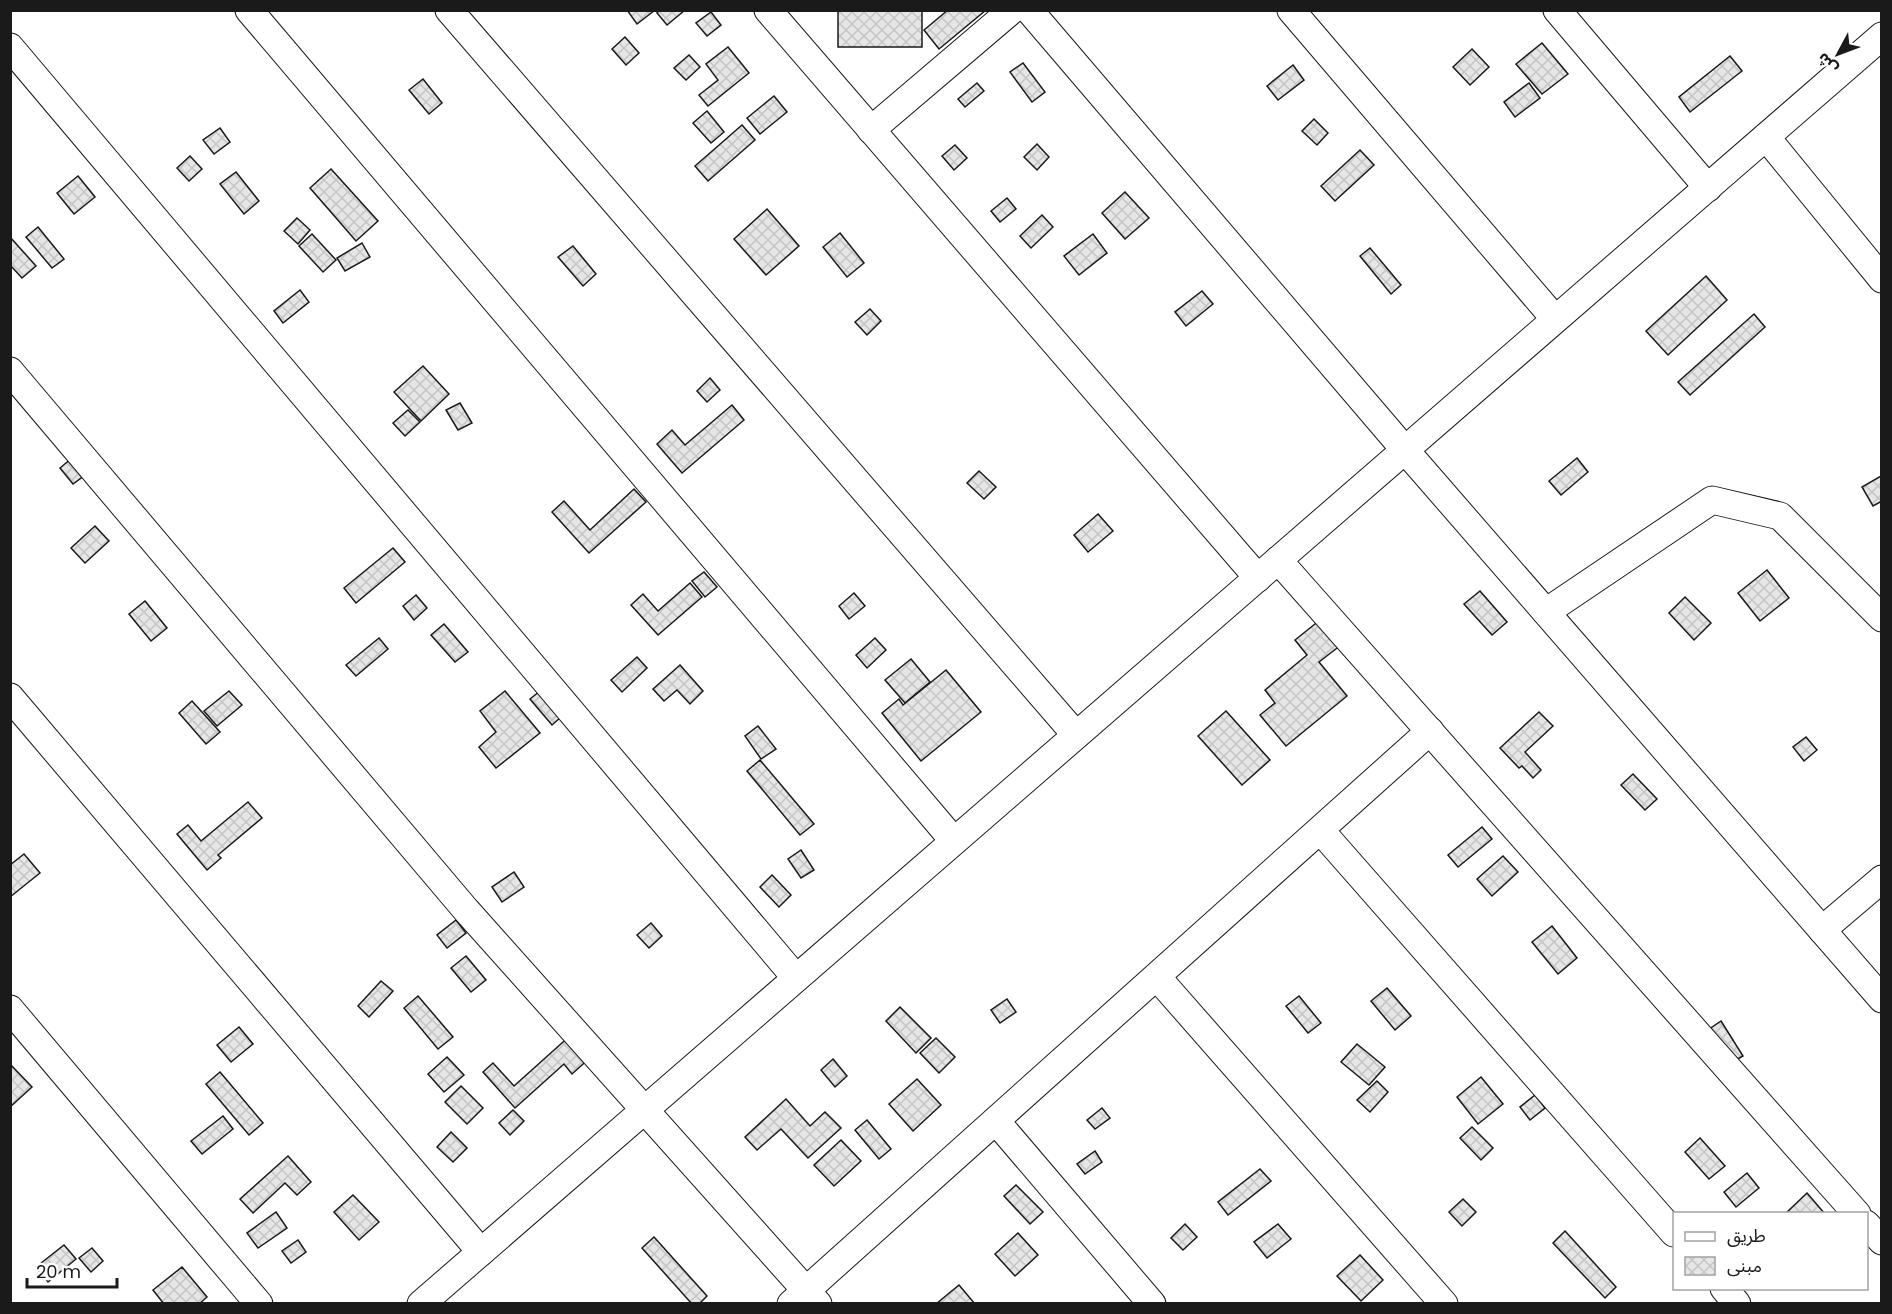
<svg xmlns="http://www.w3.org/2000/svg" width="1892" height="1314" viewBox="0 0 1892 1314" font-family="Poppins,'Noto Sans Arabic',sans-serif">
	<defs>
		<pattern id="building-cross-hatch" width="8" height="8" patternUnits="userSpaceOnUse" patternTransform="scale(1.5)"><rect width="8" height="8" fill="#e6e6e6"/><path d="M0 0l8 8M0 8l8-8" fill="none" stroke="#c5c5c5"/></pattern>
	</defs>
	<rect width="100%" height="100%" fill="#fff"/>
	<g fill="url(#building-cross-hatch)" stroke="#1a1a1a" stroke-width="1.5">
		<path d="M627 10H655L637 24Z"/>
		<path d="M659 10H685L667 25 657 13Z"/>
		<rect x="838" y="10" width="84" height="37"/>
		<path d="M948 10H986L939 49 924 30Z"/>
		<path d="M711 12 721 25 707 36 696 23Z"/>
		<path d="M625 37 639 53 626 65 612 49Z"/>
		<path d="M1542 43 1568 74 1542 94 1516 64Z"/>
		<path d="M728 47 749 73 708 106 699 95 718 80 706 64Z"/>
		<path d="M1472 49 1489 67 1470 85 1453 67Z"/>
		<path d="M689 55 700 67 686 80 674 68Z"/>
		<path d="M1730 56 1742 71 1690 112 1679 97Z"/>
		<path d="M1023 63 1045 92 1032 102 1010 72Z"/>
		<path d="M1293 65 1304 80 1278 100 1267 86Z"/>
		<path d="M423 79 442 103 429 114 409 90Z"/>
		<path d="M977 83 984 91 965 107 958 99Z"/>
		<path d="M1529 83 1540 98 1515 117 1504 102Z"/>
		<path d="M774 96 787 112 760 134 747 118Z"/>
		<path d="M707 111 724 132 711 143 693 123Z"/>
		<path d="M1314 119 1328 133 1317 145 1302 131Z"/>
		<path d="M742 125 755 140 708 181 695 166Z"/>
		<path d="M220 128 230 142 214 154 203 140Z"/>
		<path d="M1037 144 1049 157 1037 170 1024 157Z"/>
		<path d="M955 145 967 158 954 170 942 156Z"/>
		<path d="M1360 150 1374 165 1335 201 1321 186Z"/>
		<path d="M190 156 202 169 189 181 177 168Z"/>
		<path d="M331 169 378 221 356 241 310 188Z"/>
		<path d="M236 172 259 201 244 214 220 184Z"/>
		<path d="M78 176 95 197 74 214 57 193Z"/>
		<path d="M1125 192 1149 218 1125 239 1102 213Z"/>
		<path d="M1007 198 1016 209 1000 222 991 211Z"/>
		<path d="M767 209 799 246 766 275 734 239Z"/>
		<path d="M1042 215 1053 227 1031 248 1020 236Z"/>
		<path d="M297 218 310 230 298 244 284 231Z"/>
		<path d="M38 227 64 259 52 268 26 237Z"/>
		<path d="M840 233 864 263 847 277 823 247Z"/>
		<path d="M312 234 336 260 323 272 299 246Z"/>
		<path d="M1093 234 1107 253 1079 275 1064 256Z"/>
		<path d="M10 237 36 266 22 278 10 265Z"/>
		<path d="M362 243 370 257 345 271 337 258Z"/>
		<path d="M573 246 596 274 583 286 558 257Z"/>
		<path d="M1370 248 1401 285 1391 294 1360 256Z"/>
		<path d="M1706 276 1727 300 1668 355 1646 331Z"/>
		<path d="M300 290 309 302 283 323 274 311Z"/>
		<path d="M1202 291 1213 304 1186 326 1175 312Z"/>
		<path d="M870 309 881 321 867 335 855 322Z"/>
		<path d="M1754 314 1765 327 1690 395 1678 382Z"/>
		<path d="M423 366 449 394 421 421 394 392Z"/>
		<path d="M710 378 720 390 707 402 697 391Z"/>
		<path d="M460 403 472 423 458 430 446 410Z"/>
		<path d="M732 405 744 420 682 473 657 444 672 430 685 445Z"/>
		<path d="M408 410 420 422 405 436 393 423Z"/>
		<path d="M72 458 85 475 73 484 60 468Z"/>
		<path d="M1577 458 1588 472 1561 495 1549 481Z"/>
		<path d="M979 471 996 487 984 499 967 483Z"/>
		<path d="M1881 476 1882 501 1873 506 1862 487Z"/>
		<path d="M634 489 646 502 589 553 552 512 564 501 590 530Z"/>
		<path d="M1098 514 1113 531 1088 552 1074 535Z"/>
		<path d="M95 526 109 541 85 563 71 548Z"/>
		<path d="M393 548 405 562 356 603 344 588Z"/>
		<path d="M1767 570 1789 598 1760 621 1738 593Z"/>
		<path d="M704 572 717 587 705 597 692 581Z"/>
		<path d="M690 583 702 597 658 635 631 605 643 594 658 611Z"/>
		<path d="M1480 591 1507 622 1492 635 1464 604Z"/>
		<path d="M854 593 865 606 849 619 839 606Z"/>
		<path d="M416 595 427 608 414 620 403 606Z"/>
		<path d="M1685 597 1711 623 1694 640 1669 613Z"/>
		<path d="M145 601 167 628 151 641 129 614Z"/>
		<path d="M1320 620 1341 645 1319 662 1347 696 1286 746 1260 715 1275 703 1265 690 1307 655 1295 640Z"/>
		<path d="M444 624 468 652 455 662 431 635Z"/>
		<path d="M379 638 388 649 356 676 346 665Z"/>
		<path d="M875 638 886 650 867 668 856 655Z"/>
		<path d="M637 657 647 668 622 692 611 680Z"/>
		<path d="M911 659 930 682 905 703 885 680Z"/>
		<path d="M680 665 703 691 690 704 677 690 664 701 653 689Z"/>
		<path d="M946 670 981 712 921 761 882 713 899 699 903 705Z"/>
		<path d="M229 691 242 705 217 726 204 711Z"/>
		<path d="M505 691 540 733 496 768 479 747 496 732 480 711Z"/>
		<path d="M540 691 561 717 552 725 530 699Z"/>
		<path d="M192 701 220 732 206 744 179 713Z"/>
		<path d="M1226 711 1270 760 1242 785 1198 736Z"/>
		<path d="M1539 712 1553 726 1525 752 1541 770 1533 778 1522 766 1519 768 1500 748Z"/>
		<path d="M758 726 776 749 761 759 745 736Z"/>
		<path d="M1806 737 1817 750 1804 761 1793 747Z"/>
		<path d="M760 760 814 824 800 835 747 771Z"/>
		<path d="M1633 774 1657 799 1645 810 1621 785Z"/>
		<path d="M248 802 262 818 218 855 221 858 207 870 177 834 188 825 201 841Z"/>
		<path d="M1482 827 1492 839 1458 867 1448 855Z"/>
		<path d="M801 850 814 870 801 878 788 859Z"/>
		<path d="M24 854 40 873 10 897V865Z"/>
		<path d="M1503 856 1518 872 1492 896 1477 879Z"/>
		<path d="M514 872 524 887 502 902 492 887Z"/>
		<path d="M772 875 791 895 779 907 760 887Z"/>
		<path d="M456 920 466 933 447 948 437 935Z"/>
		<path d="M651 923 662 936 649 948 637 935Z"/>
		<path d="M1552 926 1577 958 1558 974 1532 942Z"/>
		<path d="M466 956 486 980 471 992 451 968Z"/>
		<path d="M381 981 393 991 369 1017 358 1006Z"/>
		<path d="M1387 988 1411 1016 1395 1030 1371 1001Z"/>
		<path d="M418 996 453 1037 438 1049 404 1008Z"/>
		<path d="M1299 996 1321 1023 1308 1033 1286 1006Z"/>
		<path d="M1007 999 1016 1012 1000 1023 991 1010Z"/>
		<path d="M900 1007 931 1038 916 1053 886 1021Z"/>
		<path d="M1721 1021 1743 1056 1726 1066 1705 1032Z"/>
		<path d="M239 1027 253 1044 231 1062 217 1045Z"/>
		<path d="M573 1033 592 1056 572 1074 564 1064 515 1108 483 1072 493 1063 514 1086Z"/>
		<path d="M936 1038 955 1057 939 1073 920 1053Z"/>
		<path d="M1357 1044 1385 1067 1369 1085 1341 1062Z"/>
		<path d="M447 1057 464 1075 444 1092 428 1074Z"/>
		<path d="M833 1059 847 1076 835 1087 821 1070Z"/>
		<path d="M10 1064 32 1087 10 1107Z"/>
		<path d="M220 1072 263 1123 249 1135 206 1084Z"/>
		<path d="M1481 1077 1503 1104 1478 1124 1457 1097Z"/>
		<path d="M917 1079 941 1105 913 1131 889 1104Z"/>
		<path d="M1377 1081 1388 1092 1370 1112 1357 1100Z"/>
		<path d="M461 1086 483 1108 467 1124 445 1102Z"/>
		<path d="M1535 1095 1545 1108 1530 1120 1520 1107Z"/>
		<path d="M786 1099 810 1126 825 1112 841 1128 808 1158 781 1129 757 1150 745 1137Z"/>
		<path d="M1102 1108 1110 1118 1095 1129 1087 1120Z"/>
		<path d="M513 1110 524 1121 510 1135 499 1123Z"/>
		<path d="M223 1116 233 1129 202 1154 191 1141Z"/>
		<path d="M867 1120 891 1149 879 1159 855 1130Z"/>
		<path d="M1472 1127 1493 1148 1481 1160 1460 1138Z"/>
		<path d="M451 1132 467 1148 453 1162 437 1147Z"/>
		<path d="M1700 1138 1725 1166 1709 1179 1685 1152Z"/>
		<path d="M841 1140 861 1161 834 1186 814 1165Z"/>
		<path d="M1095 1151 1102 1162 1085 1174 1077 1164Z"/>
		<path d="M288 1156 311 1182 297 1195 285 1183 253 1213 240 1199Z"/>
		<path d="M1260 1169 1271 1181 1228 1215 1218 1202Z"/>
		<path d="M1747 1173 1759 1188 1736 1207 1724 1192Z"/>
		<path d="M1016 1185 1043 1212 1030 1224 1004 1196Z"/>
		<path d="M1807 1193 1825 1214H1785Z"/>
		<path d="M353 1195 379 1222 359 1240 334 1212Z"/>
		<path d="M1463 1199 1476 1212 1462 1226 1449 1212Z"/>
		<path d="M276 1212 287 1228 258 1248 247 1233Z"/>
		<path d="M1185 1224 1197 1237 1183 1250 1171 1238Z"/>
		<path d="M1278 1224 1291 1239 1267 1258 1254 1242Z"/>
		<path d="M1565 1231 1616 1287 1605 1298 1553 1243Z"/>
		<path d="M1018 1233 1038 1255 1015 1276 995 1254Z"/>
		<path d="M654 1237 707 1296 699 1304H692L642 1248Z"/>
		<path d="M298 1240 306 1252 291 1263 282 1251Z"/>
		<path d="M64 1245 76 1259 48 1282 36 1267Z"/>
		<path d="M92 1248 103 1261 91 1272 79 1258Z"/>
		<path d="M1360 1255 1383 1280 1361 1301 1337 1276Z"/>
		<path d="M182 1267 207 1297 199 1304H164L153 1290Z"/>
		<path d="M959 1285 975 1304H936Z"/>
	</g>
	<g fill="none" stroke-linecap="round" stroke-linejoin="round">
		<defs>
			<g id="minor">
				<path d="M249 10 954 841"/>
				<path d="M449 10 1076 735"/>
				<path d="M768 10 1258 578"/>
				<path d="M1029 10 1405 450 1882 999"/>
				<path d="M1291 10 1555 319"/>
				<path d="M1557 10 1708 188"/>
				<path d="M10 47 796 978"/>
				<path d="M871 130 1012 10"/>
				<path d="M1766 137 1882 279"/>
				<path d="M10 371 466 910 818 1304"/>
				<path d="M1278 560 1857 1214"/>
				<path d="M1546 612 1712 500 1780 516 1882 618"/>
				<path d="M10 697 481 1252"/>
				<path d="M1321 831 1674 1233"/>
				<path d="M1822 930 1882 879"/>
				<path d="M1157 977 1444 1304"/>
				<path d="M10 1009 259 1304"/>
				<path d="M996 1121 1152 1304"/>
				<path d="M1866 1224 1882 1241"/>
				<path d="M1724 1288 1737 1304"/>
				<path d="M421 1304 1882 36"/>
				<path d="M791 1304 1430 731"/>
			</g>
		</defs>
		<use href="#minor" stroke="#1a1a1a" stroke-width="29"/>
		<use href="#minor" stroke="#fff" stroke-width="27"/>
	</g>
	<rect width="1892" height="1314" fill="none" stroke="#1a1a1a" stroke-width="24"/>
	<rect x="1673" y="1212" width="195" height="78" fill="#ffffff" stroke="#a3a3a3" stroke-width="1.5"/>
	<rect x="1685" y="1232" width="30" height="9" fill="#ffffff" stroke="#a3a3a3" stroke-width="1.5"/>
	<text x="1727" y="1242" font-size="18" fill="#1a1a1a">طريق</text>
	<rect x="1685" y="1257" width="30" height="18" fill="url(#building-cross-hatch)" stroke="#a3a3a3" stroke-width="1.5"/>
	<text x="1727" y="1272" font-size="18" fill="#1a1a1a">مبنى</text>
	<g transform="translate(1838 54) rotate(229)" stroke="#ffffff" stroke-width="4.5" paint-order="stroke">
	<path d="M0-4.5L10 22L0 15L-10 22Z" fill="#1a1a1a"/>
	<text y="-9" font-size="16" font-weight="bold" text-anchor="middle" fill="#1a1a1a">ش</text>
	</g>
	<path d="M27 1278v9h90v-9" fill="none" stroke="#1a1a1a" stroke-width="3"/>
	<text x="36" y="1278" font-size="18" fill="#1a1a1a" stroke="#ffffff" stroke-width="4.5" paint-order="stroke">20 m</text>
</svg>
